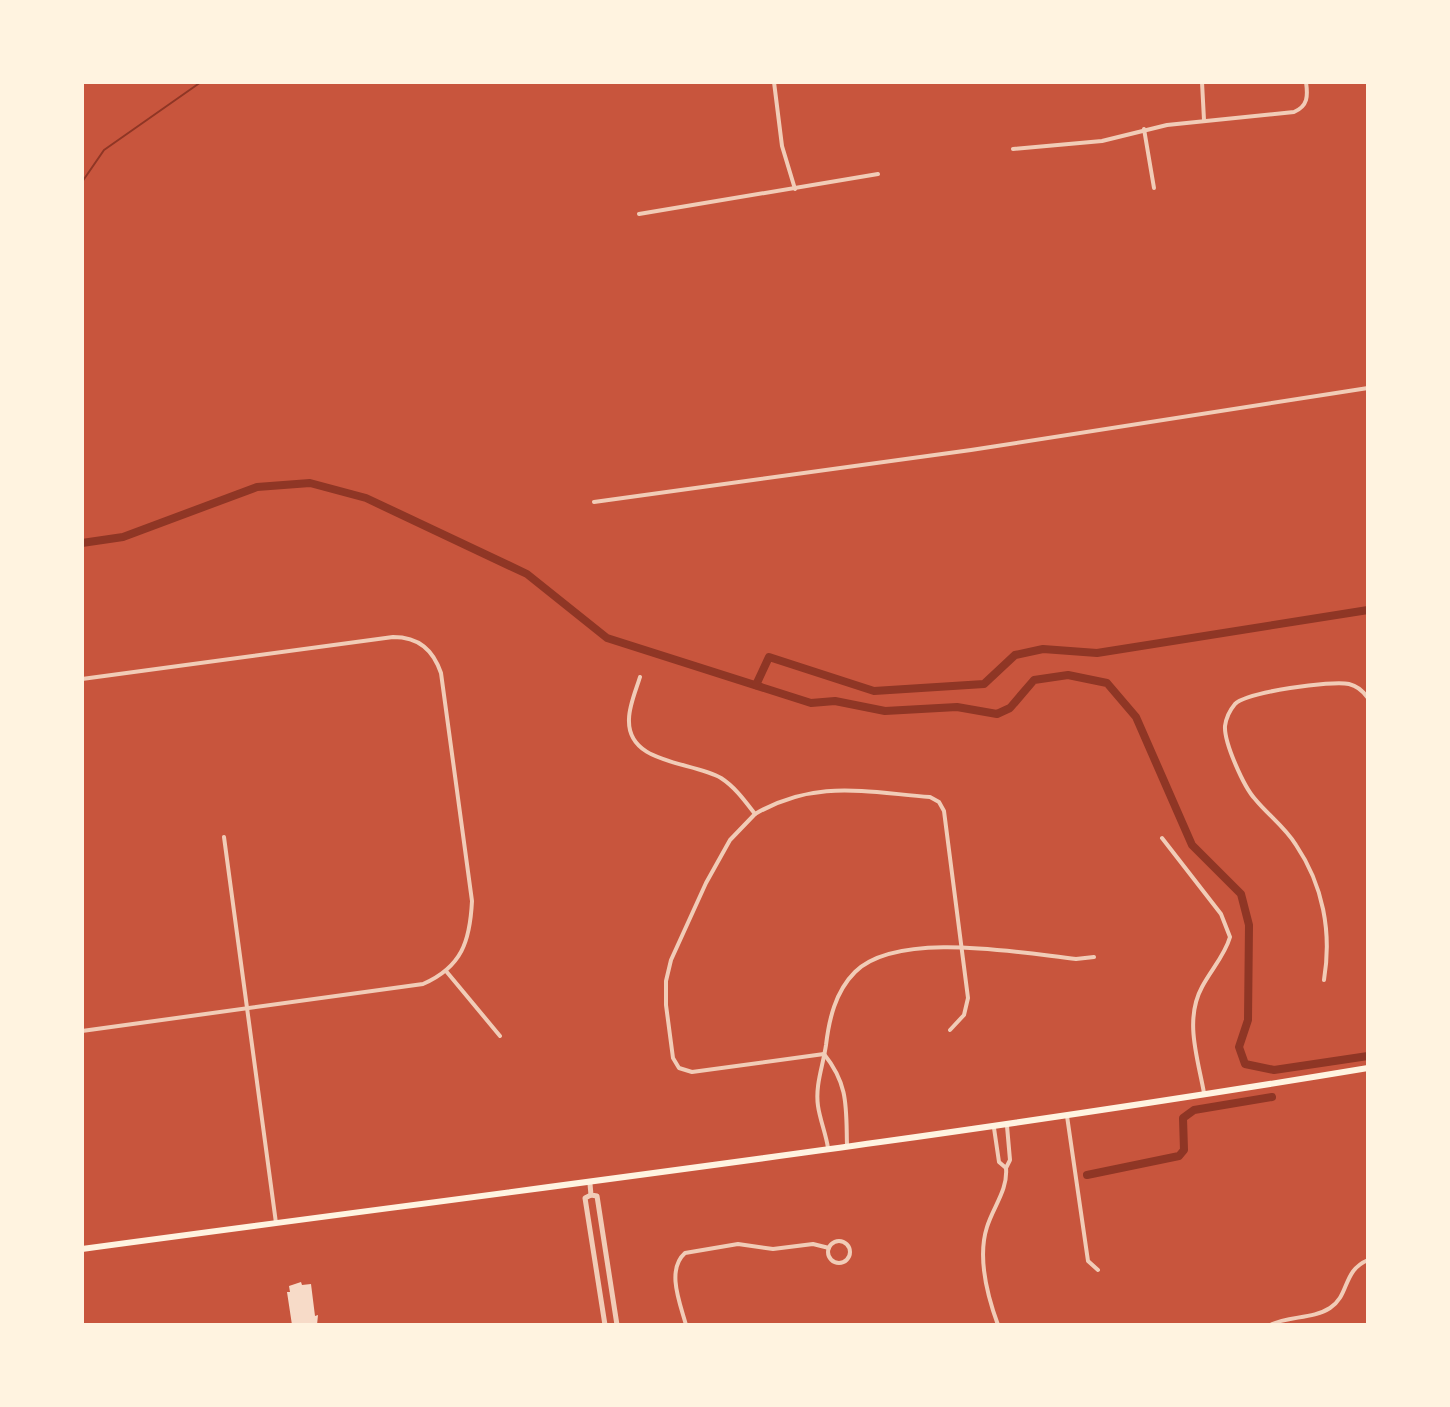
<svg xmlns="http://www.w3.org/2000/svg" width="1450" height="1407" viewBox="0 0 1450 1407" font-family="'Roboto Condensed',sans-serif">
	<rect width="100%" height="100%" fill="#c8553d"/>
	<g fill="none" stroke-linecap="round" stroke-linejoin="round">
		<path stroke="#8f3625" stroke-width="2" d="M82 182 104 150 201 82"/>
		<g stroke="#8f3625" stroke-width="8">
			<path d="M82 543 123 537 257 487 310 483 366 498 527 574 607 638 811 703 835 701 885 711 957 707 997 714 1010 708 1034 680 1068 675 1107 683 1136 717 1192 845 1241 894 1249 925 1248 1020 1239 1047 1245 1064 1274 1070 1368 1056"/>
			<path d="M756 685 769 657 874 691 984 684 1015 655 1043 649 1097 653 1368 610"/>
			<path d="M1087 1175 1179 1156 1184 1150 1183 1118 1194 1110 1272 1097"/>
		</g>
	</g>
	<path fill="#f7dbc8" d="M301 1282 302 1285 311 1284 315 1316 318 1315 317 1325H292L287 1292H290L289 1286Z"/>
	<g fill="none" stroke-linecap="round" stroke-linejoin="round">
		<g stroke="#f1ccb7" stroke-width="4">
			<path d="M774 82 782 146 795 189"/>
			<path d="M1202 82 1204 120"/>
			<path d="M1144 129 1154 188"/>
			<path d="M1013 149 1102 141 1167 125 1294 112C1308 106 1308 96 1306 82"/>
			<path d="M639 214 878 174"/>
			<path d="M594 502 971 450 1368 388"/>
			<path d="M640 677C636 690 629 706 629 719 627 765 692 761 721 778 735 787 745 801 755 814 815 779 864 792 930 797L939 802 944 811 968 998 964 1015 950 1030"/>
			<path d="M82 679 393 637C419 637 433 650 441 673L472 901C470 941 462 967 423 984L82 1031"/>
			<path d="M755 814 730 840 706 883 671 960 666 981V1005L673 1058 679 1068 692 1072 824 1054"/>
			<path d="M224 837 276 1223"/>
			<path d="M1162 838 1221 914 1230 937C1225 955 1211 970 1202 987 1184 1020 1198 1059 1204 1093"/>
			<path d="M446 971 500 1036"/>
			<path d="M1324 980C1332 932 1323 885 1296 845 1285 827 1268 815 1255 799 1244 787 1224 743 1225 726 1226 719 1230 710 1235 704 1247 692 1332 680 1349 684 1358 686 1363 691 1368 698"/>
			<path d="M824 1054C849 1085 846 1108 847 1146"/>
			<path d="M1067 1116 1088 1261 1098 1270"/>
			<path d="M994 1128 999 1162 1006 1168 1010 1160 1007 1126"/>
			<path d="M828 1148C826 1134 820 1120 818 1106 815 1085 823 1066 826 1045 829 1020 835 992 855 972 898 930 1020 953 1076 959L1094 957"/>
			<circle cx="839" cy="1252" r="11"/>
			<path d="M686 1325C680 1303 666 1270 685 1253L738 1244 773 1249 813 1244 829 1248"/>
			<path d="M998 1325C987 1295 977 1258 987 1227 993 1207 1008 1190 1006 1168"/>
			<path d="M1270 1325C1288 1316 1313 1319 1330 1308 1350 1295 1342 1271 1368 1260"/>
		</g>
		<g stroke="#f1ccb7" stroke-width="5">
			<path d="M590 1184 591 1195 597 1196 617 1325"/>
			<path d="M591 1195 585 1198 605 1325"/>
		</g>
		<path stroke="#fff3e0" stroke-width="6" d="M82 1249C511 1191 941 1139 1368 1068"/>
	</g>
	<rect width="1450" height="1407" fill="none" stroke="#fff3e0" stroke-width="168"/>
</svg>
